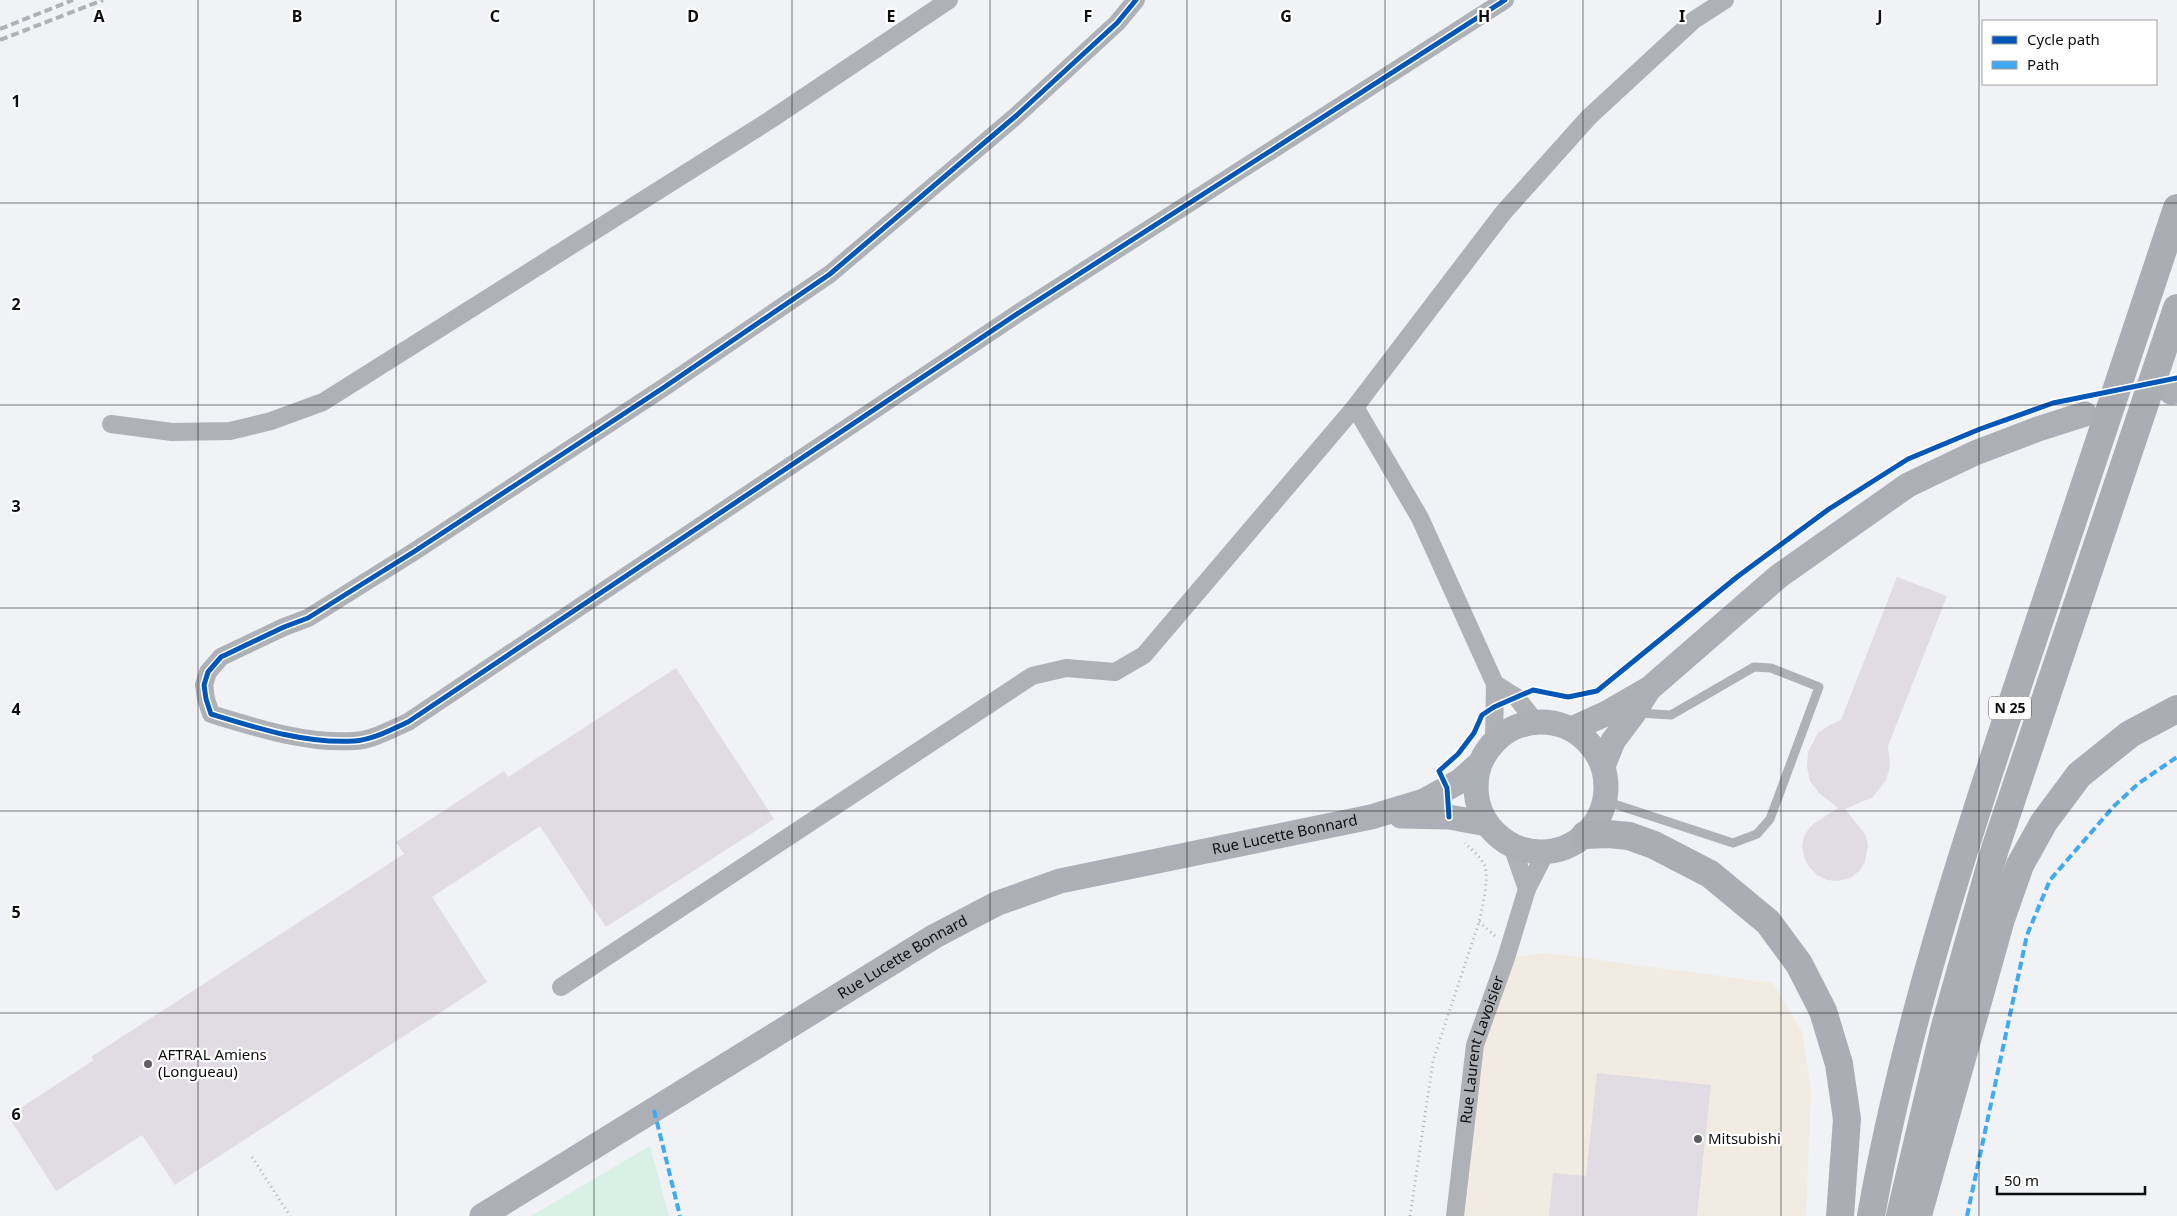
<svg xmlns="http://www.w3.org/2000/svg" width="2177" height="1216" viewBox="0 0 2177 1216" font-family="'Noto Sans',sans-serif">
	<rect width="100%" height="100%" fill="#f0f2f5"/>
	<path fill="#f1ebe1" d="M1546 953 1773 983 1802 1032 1811 1089 1806 1216H1455L1468 1106 1506 958Z"/>
	<path fill="#d8f0e6" d="M650 1146 669 1216H531Z"/>
	<g fill="#e1dbe4">
		<path d="M1897 577 1947 596 1888 746 1890 766 1886 780 1873 797 1845 809 1865 834 1868 845 1865 862 1859 871 1850 878 1838 881 1827 880 1817 875 1809 867 1804 857 1802 845 1805 834 1812 825 1838 808 1819 793 1810 781 1807 767 1808 752 1818 733 1830 725 1841 720Z"/>
		<path d="M676 668 774 819 606 927 540 826 432 897 487 982 175 1185 142 1135 56 1191 8 1116 94 1060 91 1057 404 854 396 842 504 771 508 777Z"/>
		<path d="M1597 1073 1711 1085 1697 1216H1549L1553 1173 1586 1176Z"/>
	</g>
	<g fill="none" stroke-linecap="round" stroke-linejoin="round">
		<g stroke="#b0b2b6" stroke-width="3" stroke-dasharray="1 4" stroke-linecap="butt">
			<path d="M1479 922 1495 936"/>
			<path d="M252 1157 290 1216"/>
			<path d="M1410 1216 1433 1061 1479 922C1482 910 1489 878 1485 867 1481 857 1472 850 1465 843"/>
		</g>
		<path stroke="#aeb1b6" stroke-width="9" d="M1605 801 1733 843 1757 834 1770 819 1819 687 1771 668 1754 667 1671 715 1638 713"/>
		<g stroke="#aeb1b6" stroke-width="18">
			<path d="M1136 0 1117 23 1017 115 830 274 663 388 415 551 308 618 284 627 221 657 208 672 204 685 206 699 211 714C257 728 306 744 354 741 373 740 392 729 408 722L1020 312 1505 0"/>
			<path d="M1355 407 1420 518 1495 684 1494 741"/>
			<path d="M111 424 172 432 230 431 271 421 323 402 770 120 949 0"/>
			<path d="M1495 684 1516 697 1535 721"/>
			<path d="M1512 846 1527 889"/>
			<path d="M561 987 1032 676 1066 668 1115 672 1144 655 1355 407 1503 213 1589 117 1694 20 1725 0"/>
			<path id="s1" d="M1455 1216 1475 1045 1506 958 1527 889 1546 852"/>
		</g>
		<g stroke="#acb0b6" stroke-width="25">
			<path d="M2171 392 2177 391"/>
			<circle cx="1541" cy="787" r="65"/>
			<path d="M1572 729 1605 714 1650 688 1779 576 1908 485 1975 453 2038 429 2085 414"/>
			<path d="M1603 766 1613 741 1634 713 1647 692"/>
			<path d="M1401 816 1449 817 1487 824"/>
			<path id="s2" d="M482 1216 935 936 998 903 1060 881 1371 817 1424 801 1460 781 1479 764"/>
		</g>
		<g stroke="#aaaeb4" stroke-width="28">
			<path d="M1585 835 1608 834 1629 836 1654 845 1710 874 1768 922 1799 964 1823 1011 1839 1064 1847 1119 1840 1216"/>
			<path d="M1918 1215 2001 919 2020 865 2044 822 2079 775 2130 734 2177 709"/>
			<path d="M1871 1216C1904 1030 1963 849 2023 670 2074 516 2126 362 2177 208"/>
			<path d="M1900 1216 1945 1026 1995 849 2177 308"/>
		</g>
		<g stroke="#afb1b5" stroke-width="4" stroke-dasharray="8 4" stroke-linecap="butt">
			<path d="M0 29 73 0"/>
			<path d="M0 40 103 0"/>
		</g>
		<g stroke="#3fa9f5" stroke-width="4" stroke-dasharray="8 4" stroke-linecap="butt">
			<path d="M654 1110 680 1216"/>
			<path d="M1967 1216 2027 935 2050 880 2114 806 2139 783 2177 757"/>
		</g>
		<defs>
			<g id="cycleway">
				<path d="M1136 0 1117 23 1017 115 830 274 663 388 415 551 308 618 284 627 221 657 208 672 204 685 206 699 211 714C257 728 306 744 354 741 373 740 392 729 408 722L1020 312 1505 0"/>
				<path d="M1449 817 1447 788 1439 771 1458 754 1474 733 1482 715 1494 707 1533 690 1568 697 1597 691 1737 577 1829 509 1908 459 1980 429 2053 403 2177 378"/>
			</g>
		</defs>
		<use href="#cycleway" stroke="#fff" stroke-width="8"/>
		<use href="#cycleway" stroke="#0057b8" stroke-width="5"/>
	</g>
	<path fill="none" stroke="#0e0e10" stroke-width="1" stroke-opacity="0.55" d="M198 0V1216M396 0V1216M594 0V1216M792 0V1216M990 0V1216M1187 0V1216M1385 0V1216M1583 0V1216M1781 0V1216M1979 0V1216M0 203H2177M0 405H2177M0 608H2177M0 811H2177M0 1013H2177"/>
	<g fill="#5d5e60" stroke="#fff" stroke-width="2">
		<circle cx="148" cy="1064" r="5"/>
		<circle cx="1698" cy="1139" r="5"/>
	</g>
	<g text-anchor="middle" stroke-width="4.5" stroke-linejoin="round" paint-order="stroke">
		<rect fill="#fff" stroke="#565658" stroke-width="1" x="1989" y="696.5" width="42" height="23" rx="4"/>
		<g font-size="14" font-weight="bold" fill="#0e0e10">
			<text x="2010" y="713">N 25</text>
		</g>
		<g font-size="15" fill="#0e0e10" stroke="#fff">
			<text dy="5" stroke="none"><textPath href="#s2" startOffset="899">Rue Lucette Bonnard</textPath></text>
			<text dy="5" stroke="none"><textPath href="#s2" startOffset="494">Rue Lucette Bonnard</textPath></text>
			<text dy="5" stroke="none"><textPath href="#s1" startOffset="169">Rue Laurent Lavoisier</textPath></text>
		</g>
		<g font-size="15" fill="#0e0e10" stroke="#fff" text-anchor="start">
			<text x="158" y="1060">AFTRAL Amiens<tspan x="158" dy="17">(Longueau)</tspan></text>
			<text x="1708" y="1144">Mitsubishi</text>
		</g>
	</g>
	<g font-size="16" text-anchor="middle" font-weight="bold" fill="#0e0e10" stroke="#fff" stroke-width="4.5" stroke-linejoin="round" paint-order="stroke">
		<text x="99" y="22">A</text>
		<text x="297" y="22">B</text>
		<text x="495" y="22">C</text>
		<text x="693" y="22">D</text>
		<text x="891" y="22">E</text>
		<text x="1088" y="22">F</text>
		<text x="1286" y="22">G</text>
		<text x="1484" y="22">H</text>
		<text x="1682" y="22">I</text>
		<text x="1880" y="22">J</text>
		<text x="16" y="107">1</text>
		<text x="16" y="310">2</text>
		<text x="16" y="512">3</text>
		<text x="16" y="715">4</text>
		<text x="16" y="918">5</text>
		<text x="16" y="1120">6</text>
	</g>
	<rect x="1982" y="20" width="175" height="65" fill="#ffffff" stroke="#9f9f9f"/>
	<rect x="1992" y="36" width="25" height="8" fill="#0057b8" stroke="#9f9f9f"/>
	<text x="2027" y="45" font-size="15" fill="#0e0e10">Cycle path</text>
	<rect x="1992" y="61" width="25" height="8" fill="#3fa9f5" stroke="#9f9f9f"/>
	<text x="2027" y="70" font-size="15" fill="#0e0e10">Path</text>
	<path d="M1997 1186v8h148v-8" fill="none" stroke="#0e0e10" stroke-width="2.5"/>
	<text x="2004" y="1186" font-size="15" fill="#0e0e10" stroke="#ffffff" stroke-width="4" paint-order="stroke">50 m</text>
</svg>
